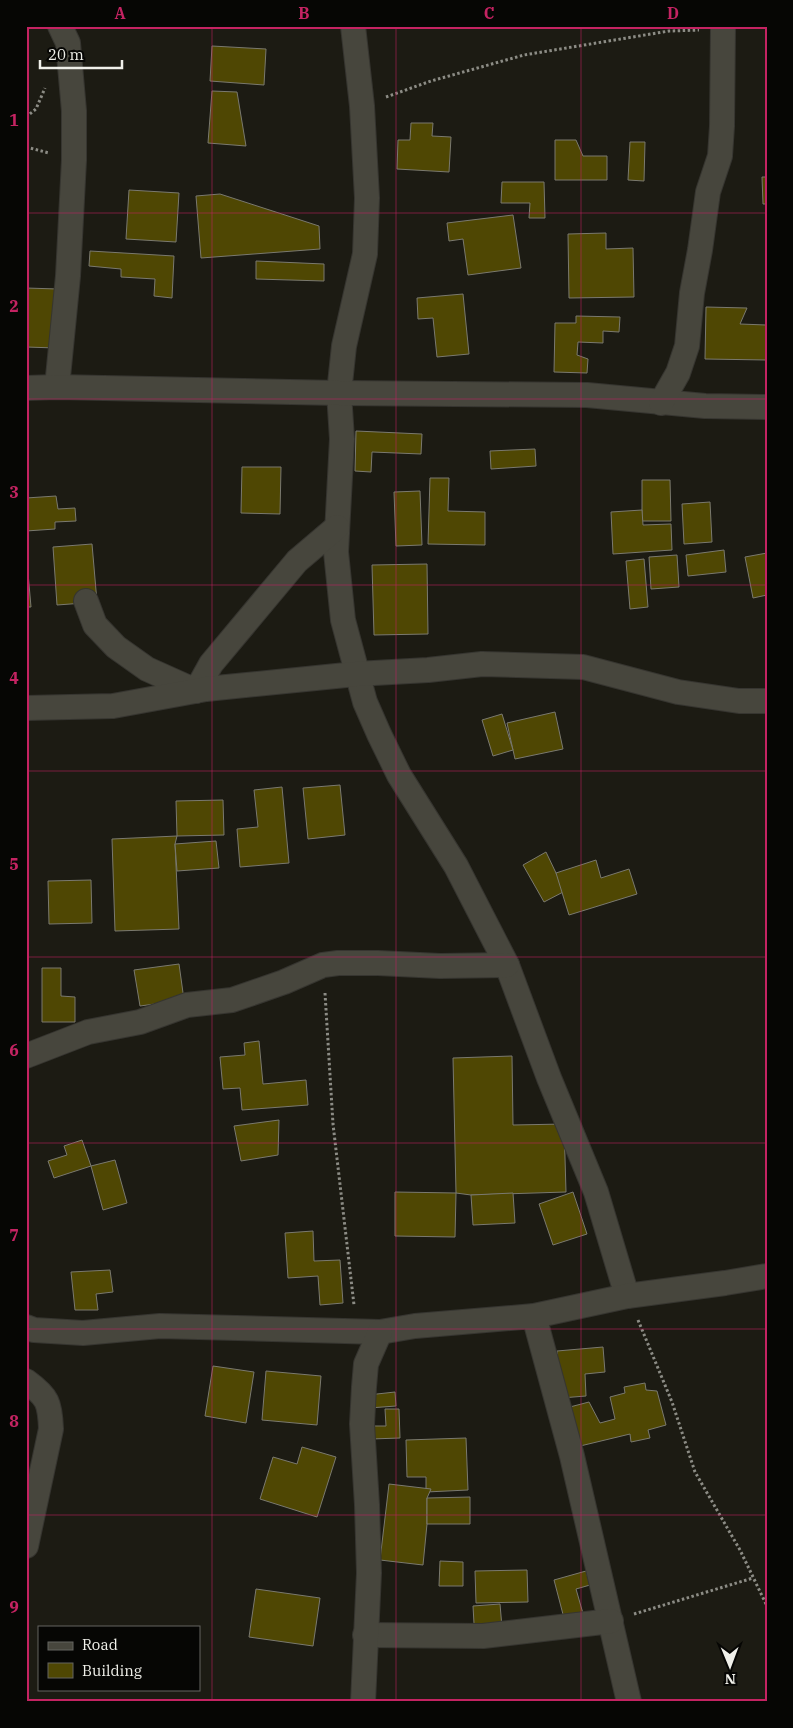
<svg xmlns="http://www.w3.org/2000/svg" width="793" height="1728" viewBox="0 0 793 1728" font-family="'IBM Plex Serif',serif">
	<rect width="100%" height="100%" fill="#1c1b13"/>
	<g fill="#4f4703" stroke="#7a796f">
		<path d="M212 46 266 49 264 85 210 81Z"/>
		<path d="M212 91 237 92 246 146 208 143Z"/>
		<path d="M411 123H433L432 136 451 137 449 172 397 169 398 140H410Z"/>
		<path d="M555 140H576L583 156H607V180H555Z"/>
		<path d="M630 142H645L644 181 628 180Z"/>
		<path d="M762 177H767V204H763Z"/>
		<path d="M502 182H544L545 218H529L530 203H501Z"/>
		<path d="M129 190 179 193 176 242 126 239Z"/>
		<path d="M220 194 319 226 320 249 201 258 196 196Z"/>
		<path d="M513 215 521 268 468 275 463 239 449 241 447 223Z"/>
		<path d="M606 233V249L633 248 634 297 569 298 568 234Z"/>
		<path d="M90 251 174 256 172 298 154 296 155 279 121 277V269L89 266Z"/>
		<path d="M256 261 324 264V281L256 279Z"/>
		<path d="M26 288 58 289 56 348 26 347Z"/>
		<path d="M463 294 469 354 437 357 433 318 418 319 417 298Z"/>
		<path d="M706 307 747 308 740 324 766 325V360L705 359Z"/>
		<path d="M576 316 620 317 619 332 603 331V343L578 342 577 355 588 359 587 373 554 372 555 323H576Z"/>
		<path d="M356 431 422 434 421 454 372 452 371 472 355 471Z"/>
		<path d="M535 449 536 466 491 469 490 451Z"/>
		<path d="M242 467H281L280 514 241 513Z"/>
		<path d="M430 478H449L448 511 485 512V545L428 544Z"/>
		<path d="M642 480H670L671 521H642Z"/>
		<path d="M420 491 422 545 396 546 394 492Z"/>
		<path d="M56 496 58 509 75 508 76 521 55 522V529L26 531V498Z"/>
		<path d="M710 502 712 542 684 544 682 504Z"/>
		<path d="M642 510 643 525 671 524 672 550 613 554 611 512Z"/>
		<path d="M92 544 97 602 57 605 53 547Z"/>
		<path d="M26 550 31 607H26Z"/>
		<path d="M724 550 726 572 688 576 686 555Z"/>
		<path d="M767 553V595L753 598 745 557Z"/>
		<path d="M677 555 679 587 651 589 649 557Z"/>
		<path d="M644 559 648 607 630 609 626 561Z"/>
		<path d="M427 564 428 634 374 635 372 565Z"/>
		<path d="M555 712 563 749 515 759 507 723Z"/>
		<path d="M502 714 513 750 493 756 482 720Z"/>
		<path d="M340 785 345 835 308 839 303 788Z"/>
		<path d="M282 787 289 863 240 867 237 829 258 827 254 790Z"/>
		<path d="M223 800 224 835 177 836 176 801Z"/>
		<path d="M177 836 175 844 179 929 115 931 112 839Z"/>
		<path d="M216 841 219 868 177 871 175 844Z"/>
		<path d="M546 852 556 873 567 890 544 902 523 865Z"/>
		<path d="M596 860 601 878 629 869 637 894 569 915 556 873Z"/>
		<path d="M91 880 92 923 49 924 48 881Z"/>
		<path d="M179 964 184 1000 140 1006 134 970Z"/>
		<path d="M42 968H61V996L75 997V1022H42Z"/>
		<path d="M259 1041 263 1084 306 1080 308 1105 242 1110 240 1088 223 1089 220 1057 245 1055 244 1043Z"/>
		<path d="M512 1056 513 1125 564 1124 566 1192 471 1195 456 1193 453 1058Z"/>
		<path d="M279 1120 278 1155 241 1161 234 1126Z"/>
		<path d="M82 1140 91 1166 54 1178 48 1161 67 1155 64 1146Z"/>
		<path d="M115 1160 127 1203 103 1210 91 1166Z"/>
		<path d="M395 1192 456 1193 455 1237 395 1236Z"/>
		<path d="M573 1192 587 1234 553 1245 539 1204Z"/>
		<path d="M513 1193 515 1223 473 1225 471 1195Z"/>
		<path d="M313 1231 314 1261 340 1260 343 1303 320 1305 318 1276 288 1278 285 1233Z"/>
		<path d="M110 1270 113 1292 96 1294 98 1310H75L71 1272Z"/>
		<path d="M603 1347 605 1372 585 1374 586 1396 561 1398 557 1351Z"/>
		<path d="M213 1366 254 1372 246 1423 205 1416Z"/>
		<path d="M266 1371 321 1376 317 1425 262 1420Z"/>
		<path d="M645 1383 646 1390 657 1391 666 1425 648 1430 650 1438 631 1442 630 1434 576 1447 566 1408 589 1402 600 1423 615 1419 610 1397 625 1393 624 1387Z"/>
		<path d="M395 1392 396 1406 369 1408 368 1395Z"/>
		<path d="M385 1409H399L400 1438 371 1439 370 1426H386Z"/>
		<path d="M466 1438 468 1490 426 1492V1477H407L406 1440Z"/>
		<path d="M302 1447 336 1457 317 1517 260 1499 273 1457 297 1464Z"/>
		<path d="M389 1484 431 1489 427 1498V1524L423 1565 380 1560Z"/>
		<path d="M470 1497V1524H427V1498Z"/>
		<path d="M440 1561 463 1562V1586H439Z"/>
		<path d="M527 1570 528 1602 476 1603 475 1571Z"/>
		<path d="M586 1571 590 1585 576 1589 584 1617 565 1622 554 1580Z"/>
		<path d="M256 1589 320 1598 313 1646 249 1637Z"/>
		<path d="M500 1604 503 1639 475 1641 473 1606Z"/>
	</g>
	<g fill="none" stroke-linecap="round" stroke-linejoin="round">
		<defs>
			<g id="minor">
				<path d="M353 26 362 106 367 198 365 254 344 346 339 393 342 439 336 552 343 620 365 702 379 734 399 775 456 866 507 965 549 1078 596 1192 627 1296"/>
				<path d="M57 387 68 276 74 160V111L68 43 60 26"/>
				<path d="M26 388 57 387 339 393 587 395 705 406 767 407"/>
				<path d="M661 403 678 373 687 346 692 293 700 250 708 192 720 156 722 126 723 26"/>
				<path d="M86 601 95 625 116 647 147 669 196 691 211 664 297 561 337 527"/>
				<path d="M26 708 113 706 206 689 356 674 428 670 482 664 583 667 678 692 739 701H767"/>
				<path d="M26 1056 88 1032 140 1022 187 1005 232 1000 284 982 323 965 338 963H378L440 966 507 965"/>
				<path d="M534 1316 572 1456 629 1702"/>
				<path d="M26 1327 34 1330 83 1333 160 1326 380 1332 415 1326 534 1316 627 1296 725 1283 767 1276"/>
				<path d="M26 1381C48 1397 50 1403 51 1429L26 1546"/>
				<path d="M365 1635 483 1636 611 1621"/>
				<path d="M363 1702 369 1573 367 1505 362 1424 364 1387 366 1364 380 1332"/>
			</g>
		</defs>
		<use href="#minor" stroke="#363530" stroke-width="26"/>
		<g stroke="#8c8c85" stroke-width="3" stroke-dasharray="2.5 2.5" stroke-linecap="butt">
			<path d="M386 97 431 81 524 55 669 31 699 30"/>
			<path d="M26 117 36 109 45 88"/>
			<path d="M26 147 49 153"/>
			<path d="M325 993 333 1124 354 1305"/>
			<path d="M638 1320 672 1402 695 1472 740 1550 767 1606"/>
			<path d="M634 1614 753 1578"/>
		</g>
		<use href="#minor" stroke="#47463d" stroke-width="24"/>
	</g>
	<path fill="none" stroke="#c42362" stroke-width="1" stroke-opacity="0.55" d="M212 26V1702M396 26V1702M581 26V1702M26 213H767M26 399H767M26 585H767M26 771H767M26 957H767M26 1143H767M26 1329H767M26 1515H767"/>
	<rect width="793" height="1728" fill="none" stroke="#060604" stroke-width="55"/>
	<rect x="38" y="1626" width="162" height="65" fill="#060604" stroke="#646460"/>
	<rect x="48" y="1642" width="25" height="8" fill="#47463d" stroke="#646460"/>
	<text x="82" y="1650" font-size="15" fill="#f0f0ea">Road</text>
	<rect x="48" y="1663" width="25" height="15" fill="#4f4703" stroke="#646460"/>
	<text x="82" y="1676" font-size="15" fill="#f0f0ea">Building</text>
	<g transform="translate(730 1666) rotate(179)" stroke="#060604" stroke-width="4" paint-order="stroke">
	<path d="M0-4L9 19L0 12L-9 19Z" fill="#f0f0ea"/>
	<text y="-8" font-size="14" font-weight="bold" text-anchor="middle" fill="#f0f0ea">N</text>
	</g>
	<path d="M40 60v8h82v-8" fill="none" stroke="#f0f0ea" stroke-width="2.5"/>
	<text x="48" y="60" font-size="15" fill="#f0f0ea" stroke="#060604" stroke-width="4" paint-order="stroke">20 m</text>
	<rect x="28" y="28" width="738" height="1672" fill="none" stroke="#c42362" stroke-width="2"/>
	<g font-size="16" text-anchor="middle" font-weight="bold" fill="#c42362">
		<text x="120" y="19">A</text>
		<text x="304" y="19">B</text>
		<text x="489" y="19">C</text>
		<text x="673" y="19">D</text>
		<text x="14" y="126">1</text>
		<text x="14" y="312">2</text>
		<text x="14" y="498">3</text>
		<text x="14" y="684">4</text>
		<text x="14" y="870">5</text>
		<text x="14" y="1056">6</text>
		<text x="14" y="1241">7</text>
		<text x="14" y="1427">8</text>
		<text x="14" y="1613">9</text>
	</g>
</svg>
